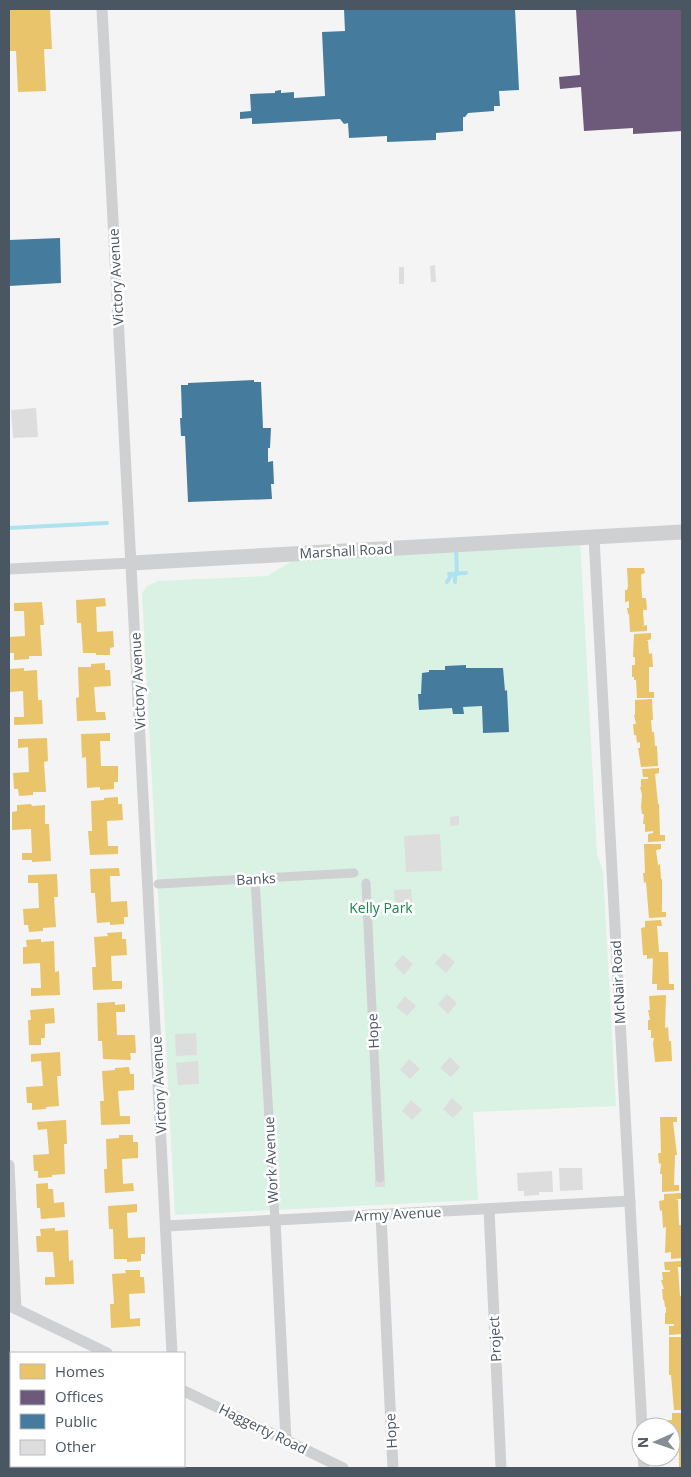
<svg xmlns="http://www.w3.org/2000/svg" width="691" height="1477" viewBox="0 0 691 1477" font-family="'Open Sans',sans-serif">
	<rect width="100%" height="100%" fill="#f4f4f4"/>
	<path fill="#d9f2e3" d="M580 539 597 854 603 871 616 1106 473 1112 478 1200 175 1215 142 593 147 586 158 581 267 576 306 553Z"/>
	<g fill="#e9c46a">
		<path d="M9 9H50L52 49H44L46 91 18 92 16 51H10Z"/>
		<path d="M627 568H644L645 573 640 575 641 574 642 598H646L647 610H643L644 625 642 626 647 625V631L630 632 629 614H628L627 608H629V601L625 602V590H627L628 586Z"/>
		<path d="M105 598 106 606 96 607 97 632 113 631 114 647 110 648V655H96V653H83L81 623H77L76 600Z"/>
		<path d="M42 602 44 625H40L42 656H29V659L14 660V653H10L9 637 25 636 24 611H14V603Z"/>
		<path d="M651 633V639L646 641H648L649 654 652 653 653 667H649V692H654V698H637L636 680H634V677H632V665H635V657H633L634 634Z"/>
		<path d="M105 663V670H110L111 686 94 687 96 712H105L106 720 77 721 76 698 79 697 78 667H91V664Z"/>
		<path d="M24 668V671L37 670 38 700H42L43 724 14 725V717H24L23 691 9 692 10 669Z"/>
		<path d="M652 699 653 720H651L652 732H654L655 746H657L658 766 641 767 638 748H640V742L637 743 636 735H634L633 724H636L634 715H635V700Z"/>
		<path d="M110 733V741H100L101 766H118V782H114V789L100 790V787L87 788 86 757 82 758 81 734Z"/>
		<path d="M47 738 48 761 44 762 46 792H33V795L19 796 18 789H14L13 773 29 772 28 747 18 748V739Z"/>
		<path d="M659 768V773L655 774 658 804H659L660 835H665V841L648 842V834L653 833V831L645 832V824H643L644 814H642L641 807 642 795 640 787H641V779H648V777H643L642 769Z"/>
		<path d="M118 797V804H122L123 820 107 821 108 846H118V854L90 855 88 831H92L91 801 104 800V798Z"/>
		<path d="M31 804 32 806 45 805V824H49L51 861 32 862V860H22V853H32L31 829 12 830V812L17 811V805Z"/>
		<path d="M644 844H661V849L656 850 658 865 660 864 661 879H662V911L661 912H666V917L649 918 646 882 644 883 643 873H645Z"/>
		<path d="M119 868 120 876H110L111 902 127 901 128 917H124V924L110 925V922L97 923 95 893H91L90 869Z"/>
		<path d="M57 874 58 897H54L56 927 43 928V931L29 932 28 925H24L23 909 39 908 38 883H28V875Z"/>
		<path d="M661 920 662 926H657L659 952H668L669 984H674V990H657V984H652L653 958 647 959V955H643L641 928 645 927V921Z"/>
		<path d="M122 932V939H126L127 955 111 956 112 981H122V989L93 990 92 967H96L94 937 108 936 107 933Z"/>
		<path d="M41 939V942L54 941 55 972 59 971 60 995 31 996V988H41L40 963 23 964V947H27L26 940Z"/>
		<path d="M666 995 665 1028 668 1027 669 1041H671L672 1061 655 1062 653 1043 654 1038H651V1030H648V1020H650L648 1010H650L649 996Z"/>
		<path d="M115 1002V1005L125 1004V1012H116L117 1035H135L136 1053H130L131 1060 103 1059 102 1041H98L97 1003Z"/>
		<path d="M54 1008 55 1023 45 1024V1038H41V1045H29L28 1020H31L30 1010Z"/>
		<path d="M60 1052 61 1076H57L59 1106 46 1107V1109L32 1110V1103H27L26 1087 43 1086 41 1061 31 1062V1054Z"/>
		<path d="M129 1067 130 1074H134V1090L118 1091 120 1116H130V1124L101 1125 100 1101H104L102 1071 115 1070V1068Z"/>
		<path d="M660 1117H677V1122H673L677 1155H675L674 1185H679V1191L662 1192V1174H660L661 1163 659 1164 658 1153H661Z"/>
		<path d="M66 1120 67 1144H64L65 1174 52 1175V1177L38 1178V1171H34L33 1155 49 1154 47 1129 38 1130 37 1122Z"/>
		<path d="M119 1135H133V1142H138V1158L122 1159 123 1184 133 1183 134 1191 105 1193 104 1169H107L106 1139 119 1138Z"/>
		<path d="M48 1183V1189H53L54 1203 64 1202 65 1217 41 1219 40 1208H37L36 1184Z"/>
		<path d="M681 1193V1199H676L678 1200 679 1225H682V1258L671 1259V1252L665 1253 666 1227 663 1228 662 1210 660 1211 659 1201 664 1200V1194Z"/>
		<path d="M137 1204V1212L127 1213 128 1238 145 1237V1254H141V1261L127 1262V1259H114L113 1229H109L108 1206Z"/>
		<path d="M55 1228V1231L68 1230 69 1261 73 1260 74 1284 45 1285V1277H55L53 1252H37L36 1236H41L40 1229Z"/>
		<path d="M681 1261V1267H677L678 1268 680 1296H682V1334L669 1335V1326H674V1324H665V1313H666V1307H665L664 1300H663L662 1289H664L661 1280H663L662 1272H670V1270H665L664 1262Z"/>
		<path d="M125 1270H140V1277H144L145 1293 129 1294 130 1319 140 1318V1326L111 1328 110 1304H114L112 1274 126 1273Z"/>
		<path d="M669 1337H682V1410H674L671 1375H669Z"/>
		<path d="M672 1413H682V1468H679V1451H674V1448H671V1427H668V1420H672Z"/>
	</g>
	<path fill="#6d597a" d="M576 9H682V131L633 134V128L584 131 581 87 560 89 559 77 580 75Z"/>
	<g fill="#457b9d">
		<path d="M344 9H515L519 90 499 91 500 106H494V111L468 113 465 117H463V131L436 133V140L387 142V136L349 138 348 123 344 124 340 119 252 124V118L240 119V112L251 111 250 94 275 93V91L281 90V93L294 92V98L325 96 322 32 345 31Z"/>
		<path d="M60 238 61 283 9 286V240Z"/>
		<path d="M254 380V382H261L263 428H271L270 448H268V462L273 461 274 484H271L272 499 188 502 185 436H181L180 418H182L181 385H188V383Z"/>
		<path d="M466 665V668H503L505 691 507 690 509 732 483 733 482 706 463 707 464 714H453L452 708 419 710 418 694H421L422 673 429 672V670H445V666Z"/>
	</g>
	<g fill="none" stroke-linecap="round" stroke-linejoin="round">
		<g stroke="#aee2f0" stroke-width="4">
			<path d="M9 528 107 523"/>
			<path d="M456 548 457 574"/>
			<path d="M449 574 466 573"/>
			<path d="M447 582 452 574"/>
			<path d="M455 582V574"/>
		</g>
	</g>
	<g fill="#ddddde">
		<path d="M435 265 436 282H431L430 266Z"/>
		<rect x="399" y="267" width="5" height="17"/>
		<path d="M36 408 38 437 13 438 11 410Z"/>
		<path d="M459 816V825L450 826V817Z"/>
		<path d="M440 834 442 871 406 872 404 836Z"/>
		<path d="M411 889 413 911 396 912 394 890Z"/>
		<path d="M444 953 455 962 446 973 435 963Z"/>
		<path d="M403 955 413 964 404 975 394 965Z"/>
		<path d="M447 994 457 1003 448 1014 438 1004Z"/>
		<path d="M405 996 416 1006 407 1016 396 1007Z"/>
		<path d="M196 1033 197 1055 176 1056 175 1034Z"/>
		<path d="M450 1057 460 1067 451 1077 440 1068Z"/>
		<path d="M409 1059 420 1069 410 1079 400 1070Z"/>
		<path d="M198 1061 199 1084 178 1085 176 1063Z"/>
		<path d="M452 1098 463 1108 453 1118 443 1109Z"/>
		<path d="M411 1100 422 1110 412 1120 402 1111Z"/>
		<path d="M559 1168H582L583 1190 560 1191Z"/>
		<path d="M552 1171 553 1192H539V1195L524 1196V1191H518L517 1173Z"/>
		<rect x="375" y="1178" width="10" height="9"/>
	</g>
	<g fill="none" stroke-linecap="round" stroke-linejoin="round">
		<g stroke="#ced0d2" stroke-width="9">
			<path d="M255 879 275 1220"/>
			<path d="M366 883 380 1178"/>
			<path d="M158 884 354 873"/>
		</g>
		<g stroke="#ced0d2" stroke-width="11">
			<path d="M102 9 172 1353"/>
			<path d="M594 538 642 1427"/>
			<path d="M9 569 132 563"/>
			<path d="M9 1165 16 1309"/>
			<path d="M489 1209 501 1468"/>
			<path d="M381 1215 393 1468"/>
			<path d="M275 1220 286 1441"/>
			<path d="M166 1226 630 1201"/>
			<path d="M10 1306 107 1353"/>
			<path d="M184 1391 343 1468"/>
			<path d="M643 1457 644 1468"/>
		</g>
		<path stroke="#ced0d2" stroke-width="15" d="M132 563 682 532"/>
		<g stroke="#c9cacc" stroke-width="4">
			<path d="M9 1437 11 1438"/>
			<path d="M67 1466 72 1468"/>
		</g>
	</g>
	<g text-anchor="middle" stroke-width="5" stroke-linejoin="round" paint-order="stroke">
		<g font-size="14" fill="#4a5661" stroke="#fff">
			<text transform="translate(116 277) rotate(-93)" y="5">Victory Avenue</text>
			<text transform="translate(346 551) rotate(-3)" y="5">Marshall Road</text>
			<text transform="translate(138 681) rotate(-93)" y="5">Victory Avenue</text>
			<text transform="translate(256 879) rotate(-3)" y="5">Banks</text>
			<text transform="translate(618 982) rotate(-93)" y="5">McNair Road</text>
			<text transform="translate(373 1031) rotate(-93)" y="5">Hope</text>
			<text transform="translate(159 1085) rotate(-93)" y="5">Victory Avenue</text>
			<text transform="translate(271 1160) rotate(-93)" y="5">Work Avenue</text>
			<text transform="translate(398 1214) rotate(-3)" y="5">Army Avenue</text>
			<text transform="translate(495 1339) rotate(-93)" y="5">Project</text>
			<text transform="translate(263 1429) rotate(26)" y="5">Haggerty Road</text>
			<text transform="translate(391 1431) rotate(-93)" y="5">Hope</text>
		</g>
		<g font-size="14" fill="#17864f" stroke="#fff">
			<text x="381" y="913">Kelly Park</text>
		</g>
	</g>
	<rect width="691" height="1477" fill="none" stroke="#4a5661" stroke-width="20"/>
	<rect x="10" y="1352" width="175" height="115" fill="#ffffff" stroke="#b7bbc0"/>
	<rect x="20" y="1364" width="25" height="15" fill="#e9c46a" stroke="#b7bbc0"/>
	<text x="55" y="1377" font-size="15" fill="#4a5661">Homes</text>
	<rect x="20" y="1390" width="25" height="15" fill="#6d597a" stroke="#b7bbc0"/>
	<text x="55" y="1402" font-size="15" fill="#4a5661">Offices</text>
	<rect x="20" y="1414" width="25" height="15" fill="#457b9d" stroke="#b7bbc0"/>
	<text x="55" y="1427" font-size="15" fill="#4a5661">Public</text>
	<rect x="20" y="1440" width="25" height="15" fill="#ddddde" stroke="#b7bbc0"/>
	<text x="55" y="1452" font-size="15" fill="#4a5661">Other</text>
	<g transform="translate(656 1442) rotate(268)"><circle r="24" fill="#ffffff" stroke="#b7bbc0"/>
	<path d="M0-4L9 19L0 12L-9 19Z" fill="#868d94"/>
	<text y="-8" font-size="14" font-weight="bold" text-anchor="middle" fill="#4a5661">N</text>
	</g>
</svg>
